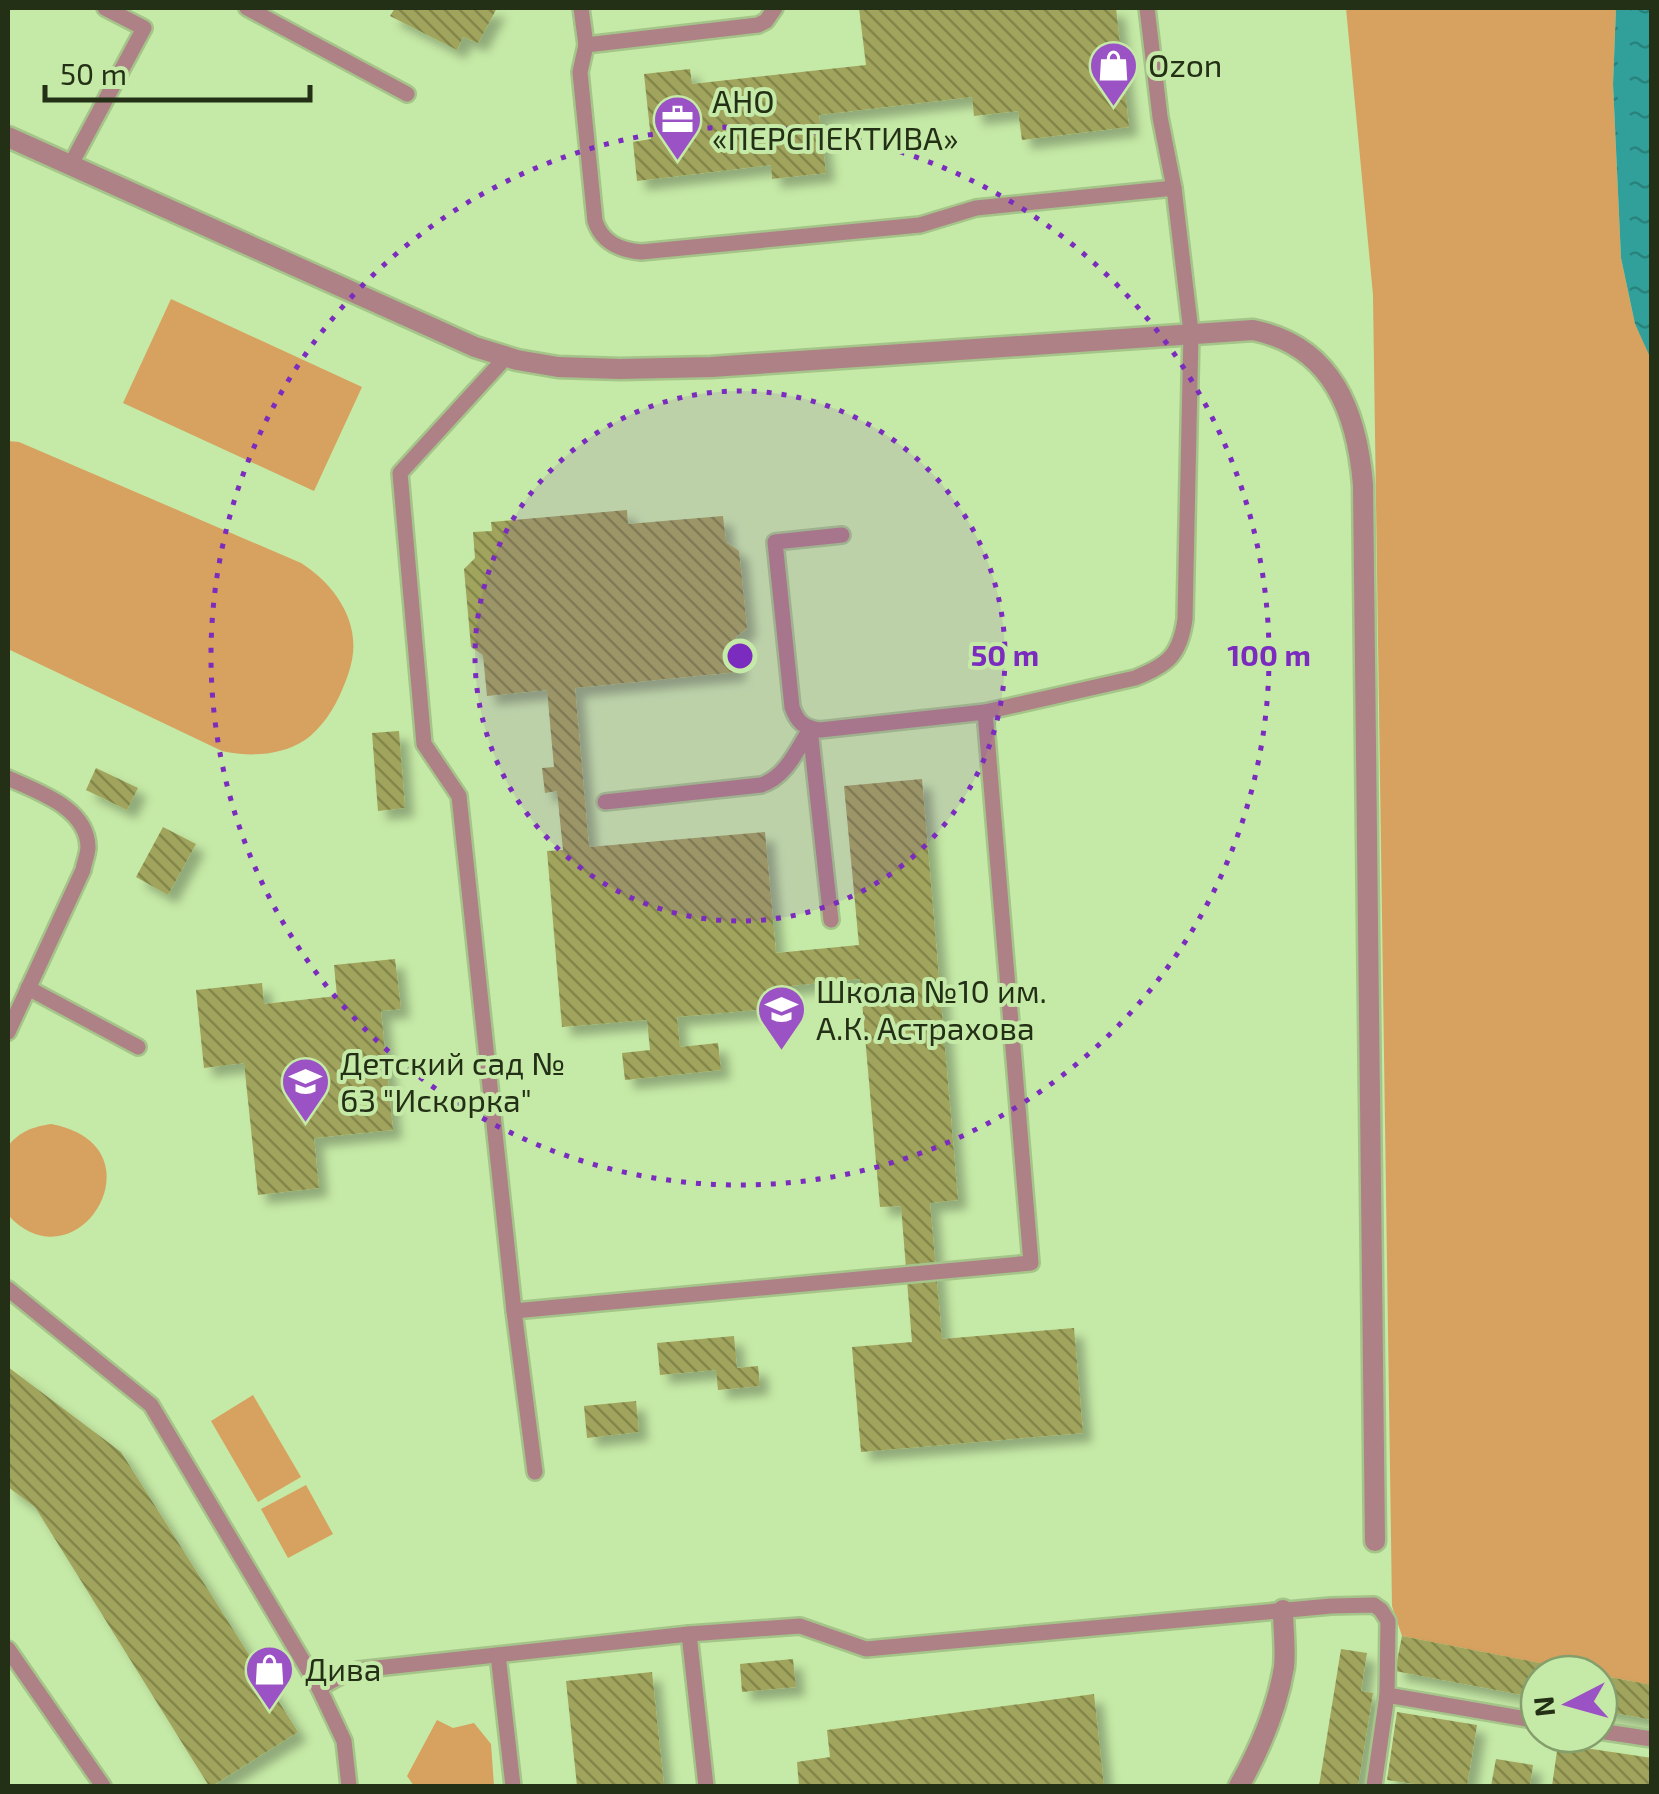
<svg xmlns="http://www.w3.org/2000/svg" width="1659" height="1794" viewBox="0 0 1659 1794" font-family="'Exo 2',sans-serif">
	<defs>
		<pattern id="water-ripples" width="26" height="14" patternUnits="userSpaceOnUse" patternTransform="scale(2.5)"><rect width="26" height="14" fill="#31a09b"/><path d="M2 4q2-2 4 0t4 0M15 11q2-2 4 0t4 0" fill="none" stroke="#29837d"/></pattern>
		<pattern id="building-back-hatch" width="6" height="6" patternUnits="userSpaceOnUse" patternTransform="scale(2.5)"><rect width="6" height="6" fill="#a0a45b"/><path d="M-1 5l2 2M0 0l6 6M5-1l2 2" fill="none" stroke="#82864a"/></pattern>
		<filter id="shadow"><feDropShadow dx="9" dy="9" stdDeviation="5" flood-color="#0004"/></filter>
	</defs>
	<rect width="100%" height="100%" fill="#c5e9a6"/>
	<g fill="#d7a15f">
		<path d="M1346 8H1616L1613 84 1621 258 1635 324 1652 359 1651 1685 1402 1636 1392 1606 1373 295Z"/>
		<path d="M171 299 362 387 314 491 123 403Z"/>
		<path d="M8 441 19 442 301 563C333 583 360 620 352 660 350 670 346 681 342 690 335 708 321 729 305 740 280 756 250 757 222 751L8 649Z"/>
		<path d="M51 1124C166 1145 78 1291 8 1215V1146C20 1131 33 1127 51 1124Z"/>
		<path d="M253 1395 301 1477 258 1502 211 1421Z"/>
		<path d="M306 1485 333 1534 288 1558 261 1509Z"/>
		<path d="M437 1720 453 1728 474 1723 491 1744 494 1786H414L407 1776Z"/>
	</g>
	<path fill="url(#water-ripples)" d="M1616 8H1651V359L1635 324 1621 258 1613 84Z"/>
	<g fill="url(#building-back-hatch)" filter="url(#shadow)">
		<path d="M395 8H497L478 43 463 37 457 50 390 16Z"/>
		<path d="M859 8H1116L1129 127 1022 140 1018 111 974 116 972 97 819 115 826 173 772 179 771 165 637 181 633 142 651 139 644 74 690 69 692 84 866 65Z"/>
		<path d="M627 510 628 524 723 516 726 542 739 551 747 628 734 639 737 672 575 688 589 847 765 832 776 953 859 945 844 786 922 779 958 1200 930 1203 942 1339 1074 1328 1083 1433 861 1452 852 1347 912 1342 901 1206 880 1207 860 979 779 987 781 1008 677 1017 680 1047 718 1043 721 1070 625 1080 622 1053 650 1050 647 1020 562 1027 547 851 563 850 557 791 545 793 542 768 554 767 547 690 487 696 483 655 471 647 464 569 475 558 473 532 492 531 491 522Z"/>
		<path d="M399 731 405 808 378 811 372 733Z"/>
		<path d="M96 768 138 788 127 810 86 790Z"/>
		<path d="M163 827 196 844 168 895 136 877Z"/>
		<path d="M395 959 401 1009 381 1011 393 1130 314 1138 319 1188 258 1195 244 1063 204 1068 196 990 262 983 264 1004 337 996 334 965Z"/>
		<path d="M734 1336 737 1368 758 1366 760 1386 718 1390 716 1370 660 1375 657 1343Z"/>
		<path d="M8 1367 121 1452 298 1732 212 1786H209L35 1507 8 1487Z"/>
		<path d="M636 1401 639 1432 587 1438 584 1406Z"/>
		<path d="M1402 1636 1586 1672V1674H1539V1698L1395 1671Z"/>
		<path d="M1341 1649 1367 1653 1361 1691 1373 1693 1358 1786H1319Z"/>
		<path d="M793 1659 796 1687 742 1692 740 1664Z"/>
		<path d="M652 1672 664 1786H577L566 1681Z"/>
		<path d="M1599 1675 1652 1685V1720L1599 1710Z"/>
		<path d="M1094 1694 1104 1786H799L797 1762 830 1757 827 1730Z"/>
		<path d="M1397 1712 1477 1725 1467 1786H1428L1387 1780Z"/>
		<path d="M1558 1744 1652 1758V1786H1552Z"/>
		<path d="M1496 1759 1533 1765 1530 1786H1491Z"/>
	</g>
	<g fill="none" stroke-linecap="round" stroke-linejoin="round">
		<defs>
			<g id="lane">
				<path d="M247 8 407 94"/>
				<path d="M581 8 586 45"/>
				<path d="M775 8 766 21 758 25 586 45 580 72 595 221C602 243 620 250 641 252L920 225 976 208 1174 188"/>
				<path d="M70 166 144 28 105 8"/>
				<path d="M506 357 400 473 424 744 459 796 514 1311 1031 1263 985 712 1135 678C1168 665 1180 655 1185 619L1191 332 1174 188 1160 117 1147 8"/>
				<path d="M842 535 775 542 792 707C797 722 804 728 820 730L985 712"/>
				<path d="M810 729 831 920"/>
				<path d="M8 778C37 792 87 807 88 847 88 854 84 863 83 870L8 1032"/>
				<path d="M605 802 761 785C786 777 797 750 810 729"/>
				<path d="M28 988 138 1047"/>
				<path d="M8 1289 151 1405 319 1688 346 1673 358 1670 689 1634 800 1626 866 1649 1331 1606 1374 1605 1381 1610 1388 1621 1387 1695 1539 1721"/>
				<path d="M514 1311 535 1472"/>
				<path d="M689 1634 706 1786"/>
				<path d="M8 1649 103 1786"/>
				<path d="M498 1655 513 1786"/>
				<path d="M319 1688 344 1741 349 1786"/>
				<path d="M1599 1731 1652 1739"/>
				<path d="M1374 1786 1387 1695"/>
			</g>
			<g id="street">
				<path d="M8 137 475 347 517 360 558 367 620 369 711 367 1253 330C1333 346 1357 413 1363 485L1375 1541"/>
				<path d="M1239 1786C1260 1749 1277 1710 1284 1667 1286 1649 1283 1628 1283 1610"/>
			</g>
		</defs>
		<use href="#lane" stroke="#a5c489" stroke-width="20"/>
		<use href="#street" stroke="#a5c489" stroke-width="25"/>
		<use href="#lane" stroke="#ad8186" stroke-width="15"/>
		<use href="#street" stroke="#ad8186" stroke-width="20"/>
	</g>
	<circle cx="740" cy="656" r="265" fill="#7b2cbf" fill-opacity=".12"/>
	<g fill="none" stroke="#7b2cbf" stroke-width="5" stroke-dasharray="5 10">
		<circle cx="740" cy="656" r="265"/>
		<circle cx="740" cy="656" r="529"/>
	</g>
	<defs>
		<symbol id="shop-pin" viewBox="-11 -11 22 30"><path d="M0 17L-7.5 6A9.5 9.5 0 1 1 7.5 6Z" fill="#9b52c5" stroke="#c5e9a6"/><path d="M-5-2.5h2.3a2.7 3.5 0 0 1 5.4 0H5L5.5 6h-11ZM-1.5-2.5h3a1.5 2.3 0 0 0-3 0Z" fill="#fff"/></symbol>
		<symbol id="office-pin" viewBox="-11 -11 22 30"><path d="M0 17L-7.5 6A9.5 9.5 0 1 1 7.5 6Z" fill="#9b52c5" stroke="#c5e9a6"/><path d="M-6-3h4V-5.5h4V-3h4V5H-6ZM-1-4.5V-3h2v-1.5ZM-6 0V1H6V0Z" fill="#fff"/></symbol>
		<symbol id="school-pin" viewBox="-11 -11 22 30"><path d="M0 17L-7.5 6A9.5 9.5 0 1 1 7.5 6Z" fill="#9b52c5" stroke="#c5e9a6"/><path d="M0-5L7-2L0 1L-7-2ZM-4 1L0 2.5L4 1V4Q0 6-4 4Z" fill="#fff"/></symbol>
	</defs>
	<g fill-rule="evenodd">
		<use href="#shop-pin" x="1086" y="38" width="55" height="75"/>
		<use href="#office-pin" x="650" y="92" width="55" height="75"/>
		<use href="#school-pin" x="754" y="982" width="55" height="75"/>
		<use href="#school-pin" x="278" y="1054" width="55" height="75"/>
		<use href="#shop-pin" x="242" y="1642" width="55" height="75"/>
	</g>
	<g text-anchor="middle" stroke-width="8" stroke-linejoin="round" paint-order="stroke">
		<g font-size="32" fill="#233016" stroke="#c5e9a6" text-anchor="start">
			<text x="1148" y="77">Ozon</text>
			<text x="712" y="113">АНО<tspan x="712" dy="37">«ПЕРСПЕКТИВА»</tspan></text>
			<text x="816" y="1003">Школа №10 им.<tspan x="816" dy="37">А.К. Астрахова</tspan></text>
			<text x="340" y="1075">Детский сад №<tspan x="340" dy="37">63 "Искорка"</tspan></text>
			<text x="305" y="1681">Дива</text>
		</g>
	</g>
	<circle cx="740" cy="656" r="15" fill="#7b2cbf" stroke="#c5e9a6" stroke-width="5"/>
	<g font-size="30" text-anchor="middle" font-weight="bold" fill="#7b2cbf" stroke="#c5e9a6" stroke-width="8" stroke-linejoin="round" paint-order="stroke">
		<text x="1005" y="666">50 m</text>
		<text x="1269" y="666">100 m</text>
	</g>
	<rect width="1659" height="1794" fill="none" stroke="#233016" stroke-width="20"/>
	<g transform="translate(1569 1704) rotate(264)"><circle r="48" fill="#c5e9a6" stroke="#849f6c" stroke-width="2.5"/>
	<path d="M0-8L18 38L0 25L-18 38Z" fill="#9b52c5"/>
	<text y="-15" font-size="28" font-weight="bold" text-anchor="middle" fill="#233016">N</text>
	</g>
	<path d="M45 85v15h265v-15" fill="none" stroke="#233016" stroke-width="5"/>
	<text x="60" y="85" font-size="30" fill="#233016" stroke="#c5e9a6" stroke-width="8" paint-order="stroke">50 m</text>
</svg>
